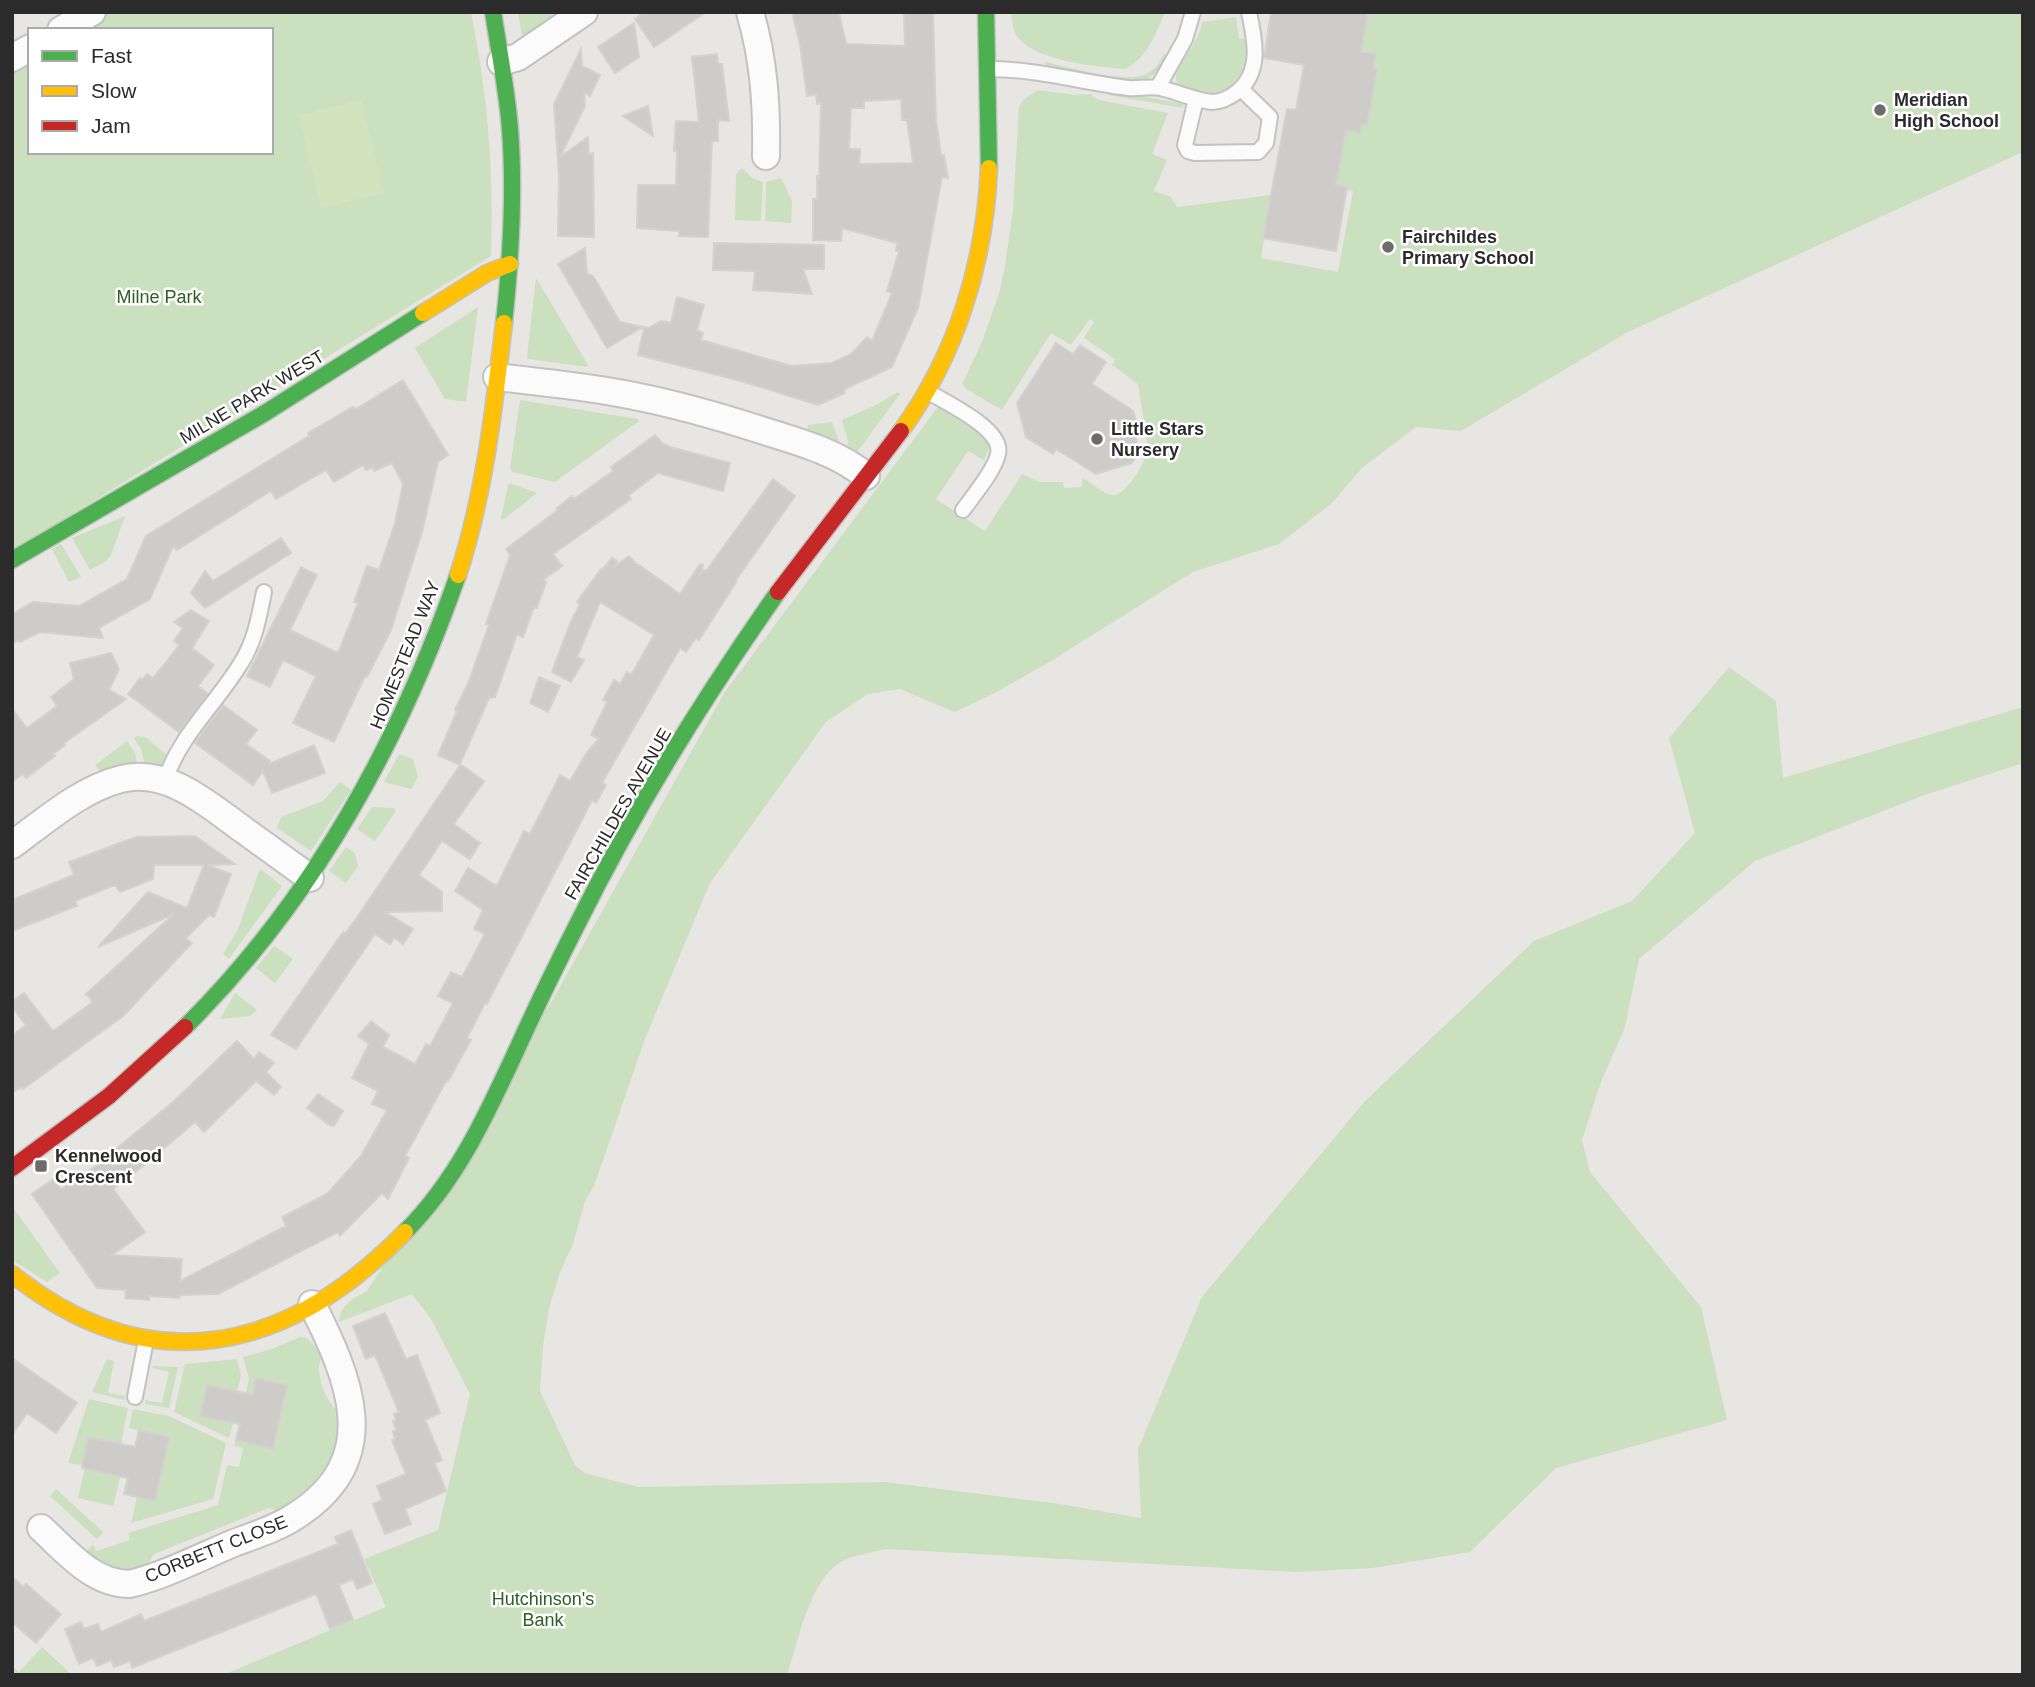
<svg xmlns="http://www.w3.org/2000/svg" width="2035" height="1687" viewBox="0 0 2035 1687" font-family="Arial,sans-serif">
	<rect width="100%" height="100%" fill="#e8e6e2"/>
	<g fill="#cbe0bf">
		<path d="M110 12H471C488 98 494 169 491 256L12 551V68L30 58V152H271V30H80Z"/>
		<path d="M518 12H569L523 42Z"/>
		<path d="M1011 12H1165C1156 33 1147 59 1125 69 1096 67 1039 61 1019 39 1013 32 1012 21 1011 12Z"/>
		<path d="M1368 12H2023V152L1628 332 1461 431 1416 427 1362 468 1332 503 1279 544 1193 572 1051 661 993 694 955 712 900 689 868 694 826 722 710 883 645 1039 594 1186 585 1201 573 1244 560 1272 549 1308 543 1346 540 1391 575 1465 585 1473 638 1487 885 1482 1060 1504 1141 1518 1138 1449 1202 1297 1365 1101 1534 941 1632 901 1695 833 1669 738 1729 667 1776 701 1783 778 2023 707V763L1922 796 1755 861 1639 959 1625 1027 1601 1082 1582 1140 1590 1172 1701 1307 1727 1420 1556 1468 1470 1552 1373 1568 1296 1572 887 1549C871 1553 848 1555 835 1566 808 1588 798 1642 787 1675H223L386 1607 364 1559 438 1530 470 1394 431 1319 412 1294 339 1322C340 1304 353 1299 367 1291L553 999 724 693 938 407 978 432 989 441V448L984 460 968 451 936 499 985 531 1022 474 1039 482H1063L1064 488 1082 487V478C1092 482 1101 493 1112 495 1125 498 1147 460 1148 448L1138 384 1112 365 1115 359 1084 338 1094 322 1090 319 1071 345 1051 333 1002 410 966 389 962 384 982 342 1000 290 1005 266 1013 210 1019 107 1023 100 1038 90 1075 95 1090 94 1099 100 1168 113 1152 154 1167 160 1154 191 1171 197 1177 207 1271 195 1261 258 1338 272 1353 191 1336 188 1346 130 1360 133 1376 70 1373 69 1376 54 1361 51Z"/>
		<path d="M1236 17 1239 39 1248 38C1251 84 1225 104 1181 88 1178 85 1176 83 1176 78 1175 65 1200 43 1202 22Z"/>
		<path d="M1164 53 1168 57C1161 69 1152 79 1139 82 1125 86 1063 71 1045 68V62C1070 67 1124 84 1146 74 1155 70 1160 62 1164 53Z"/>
		<path d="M1102 89 1184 104 1183 108 1108 95Z"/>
		<path d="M742 168 752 178 763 182 761 221 735 220 736 174Z"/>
		<path d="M781 178 792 201 791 223 765 221 766 182Z"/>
		<path d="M536 278 588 365 587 367 528 359 527 357Z"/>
		<path d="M478 307 466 402 445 399 415 348Z"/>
		<path d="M898 392 900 394 855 455 847 451 848 441 842 420 876 405Z"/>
		<path d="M520 400 638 419 639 421 555 482 512 472 510 469Z"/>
		<path d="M832 422 839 441 837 447 807 436 808 425Z"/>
		<path d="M510 483 537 493 503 520 501 518 508 485Z"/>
		<path d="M125 516 111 555 106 561 90 570 72 538Z"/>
		<path d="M61 544 81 577 69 582 52 549Z"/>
		<path d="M138 736 145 737 168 756 160 769 145 765 141 749 134 738Z"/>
		<path d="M127 741 135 753 138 766 102 773 95 765Z"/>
		<path d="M399 754 413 759 418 777 411 789 384 782Z"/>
		<path d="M340 782 351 790 311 851 277 828 281 817 323 801Z"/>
		<path d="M372 807 394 808 396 811 375 841 357 829Z"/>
		<path d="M346 847 355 853 358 866 346 883 329 871Z"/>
		<path d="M260 869 282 886 229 959 223 954 238 929Z"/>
		<path d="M274 946 293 959 275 983 256 968Z"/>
		<path d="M235 993 257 1010 250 1016 220 1019Z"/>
		<path d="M12 1206 60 1273 47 1282 12 1260Z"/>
		<path d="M300 1337 307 1338 315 1346 319 1344C325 1361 318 1359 319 1372 321 1389 330 1407 343 1416L339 1448 321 1482 283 1512 269 1508 154 1554 146 1568 118 1573 85 1553 93 1544 96 1551 130 1540 128 1533 218 1505 227 1465 239 1467 243 1448 234 1446 241 1414 248 1416 242 1442 273 1449 287 1385 257 1378 251 1404 244 1403 249 1379 243 1357 269 1350Z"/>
		<path d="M107 1359 114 1361 108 1393 125 1396 124 1400 92 1392Z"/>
		<path d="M237 1359 241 1376 237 1392 207 1385 200 1415 233 1423 229 1438 174 1412 185 1364Z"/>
		<path d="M153 1366 178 1367 169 1408 145 1404V1400L162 1403 169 1372 152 1368Z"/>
		<path d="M89 1399 128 1408 121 1444 89 1437 83 1465 68 1463Z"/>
		<path d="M133 1409 169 1416 226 1443 213 1499 131 1523 137 1497 169 1437 129 1428Z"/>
		<path d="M123 1466 113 1506 78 1498 85 1468Z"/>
		<path d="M56 1489 103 1532 97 1539 50 1496Z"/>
		<path d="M42 1647 68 1671 72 1675H12V1666L19 1672Z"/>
	</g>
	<path fill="#d3e3be" d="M361 100 384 193 321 208 299 115Z"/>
	<g fill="#cdccc9" stroke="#d3d2ce" stroke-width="2" fill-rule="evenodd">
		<path d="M644 12H706L654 47 635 19Z"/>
		<path d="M792 12H839L846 44 905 46 904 12H933L936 120 941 155H944L948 178 942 177 918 308 892 367 843 390 845 393 818 405 741 381 638 355 644 327 649 328 661 321 671 323 677 297 704 305 697 330 703 333 701 340 792 366 832 363 851 354 867 337 872 341 892 293 887 291 899 251H896L897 243 842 228 841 241 813 240V199H817V176L819 177 821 103 817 104 816 94 807 96 800 45ZM901 99 902 120H907L913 163 859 164 860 149H849L851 108H864V101Z"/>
		<path d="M1271 12H1368L1361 52 1376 54 1373 69 1377 70 1367 125 1362 124 1360 133 1346 130 1336 185 1347 187 1336 251 1263 238 1287 109 1296 110 1304 65 1264 58Z"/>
		<path d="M634 23 639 57 615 73 598 47Z"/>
		<path d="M581 49 582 66 600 75 590 96 584 92 585 106 560 157 588 137 589 154 593 153 594 237 558 236 559 177 554 104Z"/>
		<path d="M717 54 718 64H722L729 121 718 120V141H712L708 237 679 236V231L637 228 638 185H676L677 151H674L676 121 699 122 692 57Z"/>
		<path d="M648 106 653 136 623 116Z"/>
		<path d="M714 243 824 245V269H803L812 294 753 290 755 271 713 270Z"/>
		<path d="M585 248 587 274 593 276 620 322 643 327 607 348 558 264Z"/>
		<path d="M1056 343 1073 354 1080 345 1106 362 1092 384 1133 411 1137 424 1134 428 1139 452 1132 463 1096 474 1056 449 1053 454 1026 437 1017 403Z"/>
		<path d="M403 380 448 455 438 462 422 532 391 630 367 677 365 676 334 742 293 723 316 676 283 660 270 687 247 676 301 567 317 575 290 630 338 653 358 603 354 602 367 566 379 570 395 523 403 484 392 463 374 471 373 467 366 470 363 465 334 482 326 470 276 499 271 491 177 550 173 546 150 599 99 628 103 638 40 632 20 642 19 640 12 644V614L33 602 79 606 127 579 146 536 309 436 308 433 353 407 356 409Z"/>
		<path d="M655 435 662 443 670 447 730 463 723 491 658 473 629 495 631 499 553 554 562 566 543 580 546 582 537 608 534 607 523 637 517 634 495 697 489 698 460 764 484 781 454 824 480 843 470 859 442 841 419 875 442 892V911L385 912 413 929 403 944 394 938 390 944 375 934 296 1049 271 1035 343 932 345 934 360 913 460 765 438 755 457 711 455 710 469 681 489 625 486 624 510 555 506 549 558 510 557 508 572 496 574 499 613 471 611 467Z"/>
		<path d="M773 479 795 496 736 580 737 581 699 640 696 638 686 652 680 648 618 755 602 783 606 785 596 803 592 800 487 1004 485 1003 467 1038 471 1040 457 1065 448 1082 446 1081 405 1156 409 1158 388 1199 382 1193 340 1236 338 1232 218 1294 180 1295 179 1298 149 1296V1300L125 1298 126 1290 97 1288 32 1194 53 1179 61 1189 93 1168 173 1102 237 1041 254 1059 259 1052 274 1063 266 1072 281 1087 274 1095 256 1081 204 1132 195 1122 147 1163 113 1189 145 1232 112 1255 182 1259 180 1281 286 1226 282 1217 327 1194 361 1156 387 1110 372 1104 378 1091 352 1078 369 1044 358 1036 371 1021 389 1035 383 1047 415 1064 426 1044 430 1046 453 1003 438 996 451 972 462 977 485 934 474 929 483 910 455 891 468 868 497 886 524 831 530 834 560 775 570 781 587 752 599 739 591 735 607 702 603 700 614 680 620 684 627 672 631 675 654 635 600 602 577 657 584 660 571 682 552 672 571 621 580 605 577 602 601 569 602 570 612 558 617 561 615 566 629 556 638 566 639 565 680 594 700 564 703 565 700 575 704 570 706 571Z"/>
		<path d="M281 538 291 553 205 608 191 593 205 571 213 581Z"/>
		<path d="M191 610 209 621 192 648 214 665 198 686 208 694 179 732 128 694 140 678 142 680 147 674 153 678 164 665 179 645 174 641 183 628 174 622Z"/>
		<path d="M111 653 119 669 109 690 126 699 64 743 65 745 53 754 55 756 26 778 23 774 12 782V709L27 728 57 706 51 697 74 679 70 663Z"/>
		<path d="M539 677 560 686 548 712 530 703Z"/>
		<path d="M223 705 257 730 246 744 270 761 269 764 314 745 325 773 272 793 263 771 253 785 195 743Z"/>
		<path d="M195 836 235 864 207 865 231 874 214 917 209 915 186 938 192 943 123 1016 23 1089 22 1087 12 1093V1036L26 1025 12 1007V1002L24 993 53 1031 93 1002 86 994 174 914 98 947 148 892 187 908 204 865H154L153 879 120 892 115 885 75 901 77 906 12 931V900L74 875 69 862 136 837Z"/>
		<path d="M318 1094 343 1111 334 1126 328 1124 307 1108Z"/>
		<path d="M385 1313 406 1359 417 1355 440 1413 425 1420 442 1460 435 1463 446 1491 405 1509 411 1524 385 1534 373 1504 382 1500 377 1486 406 1474 392 1440 395 1439 393 1431 396 1430 393 1421 396 1420 394 1414 399 1412 375 1355 366 1359 353 1326Z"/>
		<path d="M12 1358 77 1403 56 1433 27 1413 12 1435Z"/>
		<path d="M256 1378 287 1385 273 1449 236 1440 240 1424 200 1416 207 1385 253 1395Z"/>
		<path d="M139 1430 169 1437 155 1501 124 1494 128 1478 82 1468 88 1437 135 1447Z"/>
		<path d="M351 1530 372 1583 357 1589 353 1579 339 1585 353 1620 330 1629 316 1594 132 1668 130 1661 114 1667 111 1660 97 1666 93 1658 79 1664 65 1629 81 1622 84 1629 98 1624 101 1632 141 1614 144 1621 338 1544 335 1537Z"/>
		<path d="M12 1577 24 1587 26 1584 61 1614 36 1643 12 1622Z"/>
	</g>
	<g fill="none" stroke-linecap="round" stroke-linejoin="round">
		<defs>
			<g id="lane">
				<path d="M989 69C1036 69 1081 82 1128 88 1138 89 1150 86 1160 88 1178 92 1194 100 1212 102 1222 102 1229 98 1237 92 1262 72 1255 40 1249 12"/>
				<path d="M1158 87 1185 39 1193 12"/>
				<path d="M1196 99 1185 145 1188 151 1195 153 1258 152 1266 143 1270 117 1241 89"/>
				<path d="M927 391C946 403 1004 429 998 454 995 470 973 496 963 510"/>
				<path d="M165 781C179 736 217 703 241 663 255 641 259 617 264 592"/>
				<path d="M135 1397 146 1340"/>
			</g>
			<g id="street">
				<path d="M750 12C764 60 767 106 766 156"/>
				<path d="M61 30 92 12"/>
				<path d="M12 58 30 48"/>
				<path d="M501 62 518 57 584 12"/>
				<path d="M497 377C540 382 583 386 624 394 672 403 718 416 764 431 799 442 837 452 866 476"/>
				<path d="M12 845C45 821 81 789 121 779 168 767 210 806 245 831 266 846 288 862 310 878"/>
				<path d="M41 1528C67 1552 93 1584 130 1584 166 1575 200 1557 234 1543 255 1535 278 1528 297 1515 385 1458 349 1378 312 1304"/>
			</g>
			<g id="fast">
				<path d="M493 12C499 51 507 90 510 129 515 194 511 258 504 323"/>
				<path d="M986 12 989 168"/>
				<path d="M12 560 265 413 423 313"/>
				<path d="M185 1027C313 900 399 744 458 575"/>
				<path d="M405 1232C458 1179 487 1114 518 1047 537 1005 557 964 578 923 635 808 705 696 778 592"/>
			</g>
			<g id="slow">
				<path d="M423 313 487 273 510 264"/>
				<path d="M901 431C957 354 985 262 989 168"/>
				<path d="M458 575C485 493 494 407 504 323"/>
				<path d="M12 1274C150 1384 287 1353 405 1232"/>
			</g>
			<g id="jam">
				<path d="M778 592 901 431"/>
				<path d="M12 1168 109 1096 185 1027"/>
			</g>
		</defs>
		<use href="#lane" stroke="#c2c2c2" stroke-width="18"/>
		<use href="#street" stroke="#c2c2c2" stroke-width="30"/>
		<use href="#fast" stroke="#c2c2c2" stroke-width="19"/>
		<use href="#slow" stroke="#c2c2c2" stroke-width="19"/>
		<use href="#jam" stroke="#c2c2c2" stroke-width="19"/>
		<use href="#lane" stroke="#fcfbfb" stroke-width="14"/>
		<use href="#street" stroke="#fcfbfb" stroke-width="26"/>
		<use href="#fast" stroke="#4caf50" stroke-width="16"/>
		<use href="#slow" stroke="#ffc107" stroke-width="16"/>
		<use href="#jam" stroke="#c62828" stroke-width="16"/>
	</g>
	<g fill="#6d6c6b" stroke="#fff" stroke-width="2.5">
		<circle cx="1880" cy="110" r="7"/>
		<circle cx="1388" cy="247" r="7"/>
		<circle cx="1097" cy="439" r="7"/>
		<rect x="34" y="1159" width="14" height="14" rx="3.5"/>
	</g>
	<g text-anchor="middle" stroke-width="5" stroke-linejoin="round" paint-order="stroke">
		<g font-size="18" font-weight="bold" fill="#2b2b2b" stroke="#fff" text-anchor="start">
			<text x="1894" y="106">Meridian<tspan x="1894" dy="21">High School</tspan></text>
			<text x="1402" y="243">Fairchildes<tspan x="1402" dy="21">Primary School</tspan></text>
			<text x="1111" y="435">Little Stars<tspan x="1111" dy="21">Nursery</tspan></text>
			<text x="55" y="1162">Kennelwood<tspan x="55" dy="21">Crescent</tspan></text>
		</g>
		<g font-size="18" fill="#2d6023" stroke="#fff">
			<text x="159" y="303">Milne Park</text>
			<text x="543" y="1605">Hutchinson's<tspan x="543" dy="21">Bank</tspan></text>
		</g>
		<g font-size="18" fill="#2b2b2b" stroke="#fff">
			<text transform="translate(252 397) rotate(-31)" y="6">MILNE PARK WEST</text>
			<text transform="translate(405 655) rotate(-68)" y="6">HOMESTEAD WAY</text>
			<text transform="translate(618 814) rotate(-60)" y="6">FAIRCHILDES AVENUE</text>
			<text transform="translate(216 1549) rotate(-22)" y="6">CORBETT CLOSE</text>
		</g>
	</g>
	<rect width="2035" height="1687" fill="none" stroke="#2b2b2b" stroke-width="28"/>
	<rect x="28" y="28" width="245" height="126" fill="#ffffff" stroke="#aaaaaa" stroke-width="2"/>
	<rect x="42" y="51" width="35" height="10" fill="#4caf50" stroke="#aaaaaa" stroke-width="2"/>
	<text x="91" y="63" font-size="21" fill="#2b2b2b">Fast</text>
	<rect x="42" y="86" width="35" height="10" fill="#ffc107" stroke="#aaaaaa" stroke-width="2"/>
	<text x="91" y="98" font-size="21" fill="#2b2b2b">Slow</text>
	<rect x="42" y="121" width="35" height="10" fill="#c62828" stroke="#aaaaaa" stroke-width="2"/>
	<text x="91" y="133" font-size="21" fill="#2b2b2b">Jam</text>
</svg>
